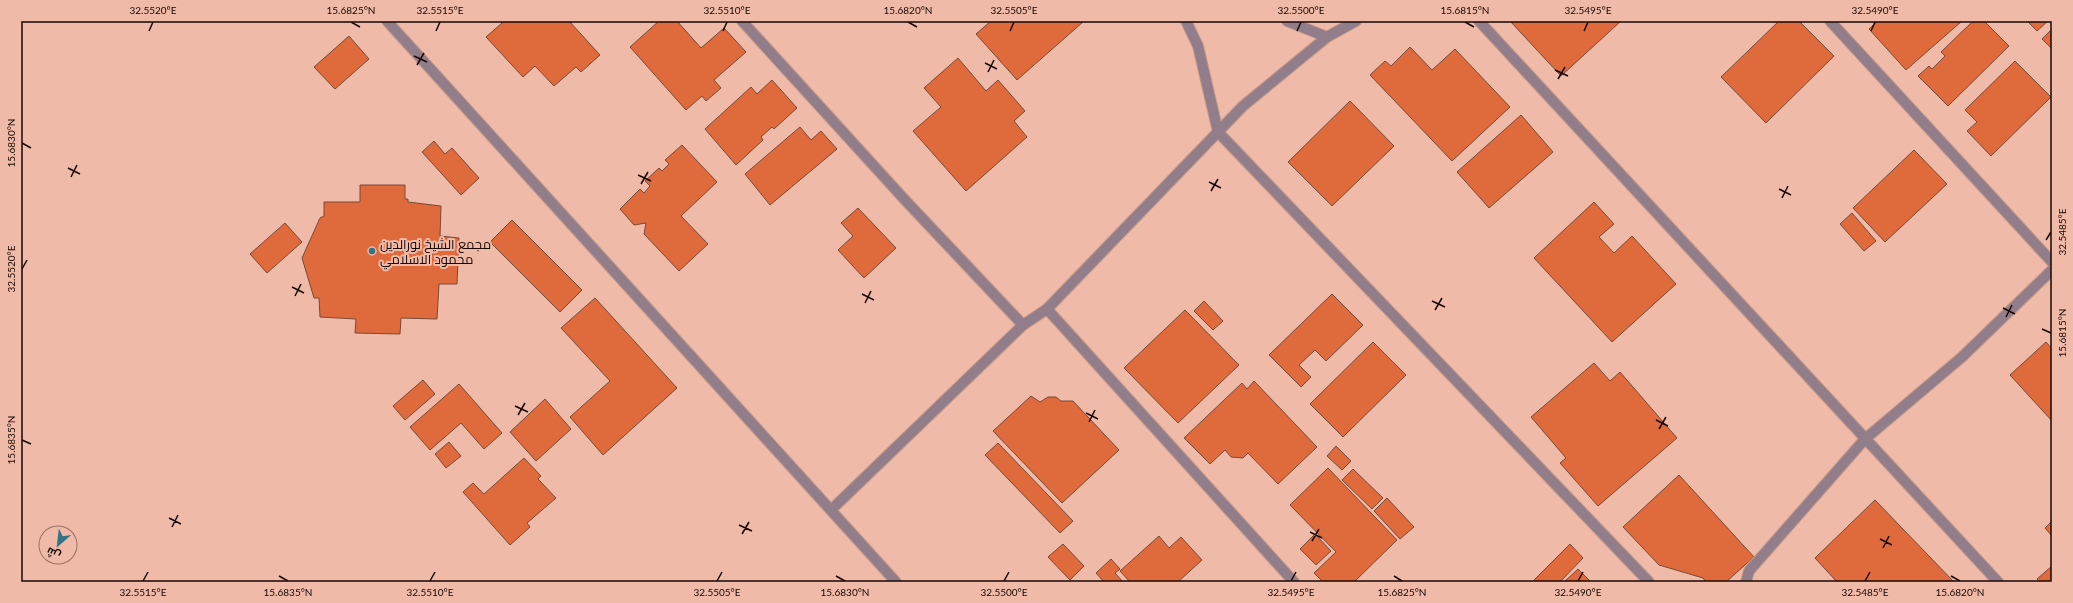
<svg xmlns="http://www.w3.org/2000/svg" width="2073" height="603" viewBox="0 0 2073 603" font-family="Lato,Cairo,sans-serif">
	<rect width="100%" height="100%" fill="#efbaa7"/>
	<g fill="#df6b3d" stroke="#774a39">
		<path d="M500 21H569L600 55 581 72 576 67 554 86 535 66 523 77 486 37 502 23Z"/>
		<path d="M659 21H677L701 48 724 28 746 52 714 80 721 88 706 101 702 96 686 110 630 47Z"/>
		<path d="M991 21H1081L1083 22 1017 80 976 34Z"/>
		<path d="M1510 21H1621L1561 76Z"/>
		<path d="M1779 21H1799L1834 56 1766 123 1721 77Z"/>
		<path d="M1878 21H1962L1906 70 1869 29Z"/>
		<path d="M1973 21H1984L2009 46 1948 106 1918 76 1929 66 1932 69 1945 56 1941 52Z"/>
		<path d="M2027 21H2048L2037 31Z"/>
		<path d="M2052 29V49L2042 39Z"/>
		<path d="M349 36 369 59 335 89 314 67Z"/>
		<path d="M1410 47 1432 70 1455 49 1510 107 1452 161 1370 75 1385 61 1391 66Z"/>
		<path d="M958 58 986 91 998 80 1025 111 1014 121 1027 137 966 191 913 131 941 107 924 88Z"/>
		<path d="M2015 61 2051 97 1991 156 1967 131 1977 122 1965 110Z"/>
		<path d="M772 80 797 108 774 129 772 127 761 137 763 140 736 165 705 129 751 87 757 94Z"/>
		<path d="M1350 101 1394 146 1332 206 1288 162Z"/>
		<path d="M1521 115 1553 152 1489 208 1457 172Z"/>
		<path d="M800 127 811 140 821 131 837 149 770 205 745 174Z"/>
		<path d="M434 141 445 154 452 148 479 178 461 195 422 152Z"/>
		<path d="M682 145 717 182 681 216 708 244 679 271 644 234 646 223 634 225 620 209 640 189 644 193 650 186 645 181 659 168 662 171 669 164 665 160Z"/>
		<path d="M1914 150 1947 184 1885 242 1853 208Z"/>
		<path d="M360 185H405V199H408V202L441 206 440 236 459 238 457 284H439L437 319 401 318 400 334 355 333 356 319 320 317 319 298H314L302 258 320 218 324 216V202H360Z"/>
		<path d="M1594 202 1614 224 1599 237 1614 253 1632 236 1676 284 1612 342 1534 258Z"/>
		<path d="M858 208 896 248 864 278 838 250 853 236 841 223Z"/>
		<path d="M1852 213 1876 241 1864 251 1840 224Z"/>
		<path d="M512 220 582 290 560 312 490 242Z"/>
		<path d="M285 223 302 242 267 273 250 254Z"/>
		<path d="M1332 294 1363 325 1326 361 1315 350 1299 365 1311 377 1301 387 1269 355Z"/>
		<path d="M595 298 677 388 603 455 570 417 610 381 561 328Z"/>
		<path d="M1204 301 1223 321 1213 330 1194 311Z"/>
		<path d="M1185 310 1239 365 1178 423 1124 368Z"/>
		<path d="M1373 342 1406 375 1343 437 1310 404Z"/>
		<path d="M2046 342 2052 349V421L2010 375Z"/>
		<path d="M1594 363 1610 381 1620 372 1677 438 1598 506 1560 463 1566 458 1531 417Z"/>
		<path d="M423 380 435 394 405 420 393 406Z"/>
		<path d="M1254 381 1317 447 1278 484 1248 453 1243 458 1231 457 1225 450 1210 464 1184 438 1242 383 1247 389Z"/>
		<path d="M459 384 502 433 484 449 461 423 430 450 410 427Z"/>
		<path d="M1031 396 1040 402 1048 397H1056L1061 401H1073L1119 450 1062 503 993 431Z"/>
		<path d="M545 399 571 429 536 461 510 432Z"/>
		<path d="M449 442 461 456 446 468 435 454Z"/>
		<path d="M998 443 1073 521 1060 533 985 455Z"/>
		<path d="M1336 446 1351 461 1342 470 1327 456Z"/>
		<path d="M524 458 541 476 538 479 556 498 527 523 530 527 510 545 463 492 473 483 484 494Z"/>
		<path d="M1328 468 1397 540 1354 582H1323L1314 573 1336 552 1290 505Z"/>
		<path d="M1353 469 1383 498 1372 509 1342 480Z"/>
		<path d="M1679 475 1754 557 1726 582H1706L1703 578 1659 565 1623 527Z"/>
		<path d="M1387 498 1414 527 1400 539 1374 511Z"/>
		<path d="M1875 500 1954 582H1837L1815 558Z"/>
		<path d="M2052 521V536L2045 528Z"/>
		<path d="M1315 534 1331 551 1316 565 1300 549Z"/>
		<path d="M1159 536 1169 548 1181 537 1202 560 1178 582H1130L1120 571Z"/>
		<path d="M1063 544 1084 566 1070 580 1048 557Z"/>
		<path d="M1570 544 1583 558 1560 582H1532Z"/>
		<path d="M1111 559 1120 569 1115 573 1123 582H1104L1096 573Z"/>
		<path d="M2052 566V582H2040L2037 579Z"/>
		<path d="M1578 569 1591 582H1564Z"/>
	</g>
	<g fill="none" stroke-linecap="round" stroke-linejoin="round">
		<defs>
			<g id="minor">
				<path d="M387 21 896 582"/>
				<path d="M742 21 905 200 1023 325"/>
				<path d="M1186 21 1198 46 1218 132 1649 582"/>
				<path d="M1287 21 1327 37"/>
				<path d="M1479 21 1998 582"/>
				<path d="M1830 21 2052 262"/>
				<path d="M1047 309 1294 582"/>
				<path d="M832 509 1023 325 1047 309 1243 106 1327 37 1356 21"/>
				<path d="M1746 582 1749 571 1865 439 1962 357 2052 270"/>
			</g>
		</defs>
		<use href="#minor" stroke="#c89a89" stroke-width="12"/>
		<use href="#minor" stroke="#927e8a" stroke-width="10"/>
	</g>
	<path fill="none" stroke="#180703" stroke-width="1.5" d="M351 22 360 27M908 22 917 27M1465 22 1474 27M149 31 153 22M436 31 440 22M723 31 727 22M1010 31 1014 22M1297 31 1301 22M1584 31 1588 22M1871 31 1875 22M414 56 427 62M985 63 997 69M417 65 424 53M1555 70 1568 76M988 72 994 60M1558 79 1565 67M22 143 31 148M68 168 80 174M638 175 651 181M71 177 77 165M1209 182 1221 188M641 184 648 172M1779 189 1791 195M1211 191 1218 179M1782 198 1788 186M2046 240 2051 232M22 269 27 260M292 287 304 293M862 294 874 300M295 296 301 284M1432 301 1445 307M865 303 871 291M2003 308 2015 314M1435 310 1442 298M2006 317 2012 305M2042 329 2051 333M515 406 528 412M1086 413 1098 419M518 415 525 403M1656 420 1668 426M1089 422 1095 410M1659 429 1666 417M22 440 31 444M169 518 181 524M739 525 752 531M172 527 178 515M1310 532 1322 538M742 534 749 522M1880 539 1892 545M1312 541 1319 529M1883 548 1889 536M279 576 288 581M836 576 845 581M1394 576 1402 581M1951 576 1960 581M143 581 148 572M430 581 435 572M717 581 722 572M1004 581 1009 572M1291 581 1296 572M1578 581 1583 572M1865 581 1870 572"/>
	<circle fill="#347488" stroke="#efbaa7" stroke-width="1.5" cx="372" cy="251" r="4"/>
	<g text-anchor="middle" stroke-width="4" stroke-linejoin="round" paint-order="stroke">
		<g font-size="13" fill="#180703" stroke="#efbaa7" text-anchor="start">
			<text x="380" y="249">مجمع الشيخ نورالدين<tspan x="380" dy="15">محمود الاسلامي</tspan></text>
		</g>
	</g>
	<rect width="2073" height="603" fill="none" stroke="#efbaa7" stroke-width="44"/>
	<g transform="translate(58 545) rotate(208)"><circle r="19" fill="#efbaa7" stroke="#997265"/>
	<path d="M0-3L7 15L0 10L-7 15Z" fill="#347488"/>
	<text y="-6" font-size="11" font-weight="bold" text-anchor="middle" fill="#180703">ش</text>
	</g>
	<rect x="22" y="22" width="2029" height="559" fill="none" stroke="#180703" stroke-width="1.5"/>
	<g font-size="10" text-anchor="middle" fill="#180703">
		<text x="153" y="14">32.5520°E</text>
		<text x="351" y="14">15.6825°N</text>
		<text x="440" y="14">32.5515°E</text>
		<text x="727" y="14">32.5510°E</text>
		<text x="908" y="14">15.6820°N</text>
		<text x="1014" y="14">32.5505°E</text>
		<text x="1301" y="14">32.5500°E</text>
		<text x="1465" y="14">15.6815°N</text>
		<text x="1588" y="14">32.5495°E</text>
		<text x="1875" y="14">32.5490°E</text>
		<text transform="translate(11 143) rotate(-90)" y="4">15.6830°N</text>
		<text transform="translate(2062 232) rotate(-90)" y="4">32.5485°E</text>
		<text transform="translate(11 269) rotate(-90)" y="4">32.5520°E</text>
		<text transform="translate(2062 333) rotate(-90)" y="4">15.6815°N</text>
		<text transform="translate(11 440) rotate(-90)" y="4">15.6835°N</text>
		<text x="143" y="596">32.5515°E</text>
		<text x="288" y="596">15.6835°N</text>
		<text x="430" y="596">32.5510°E</text>
		<text x="717" y="596">32.5505°E</text>
		<text x="845" y="596">15.6830°N</text>
		<text x="1004" y="596">32.5500°E</text>
		<text x="1291" y="596">32.5495°E</text>
		<text x="1402" y="596">15.6825°N</text>
		<text x="1578" y="596">32.5490°E</text>
		<text x="1865" y="596">32.5485°E</text>
		<text x="1960" y="596">15.6820°N</text>
	</g>
</svg>
